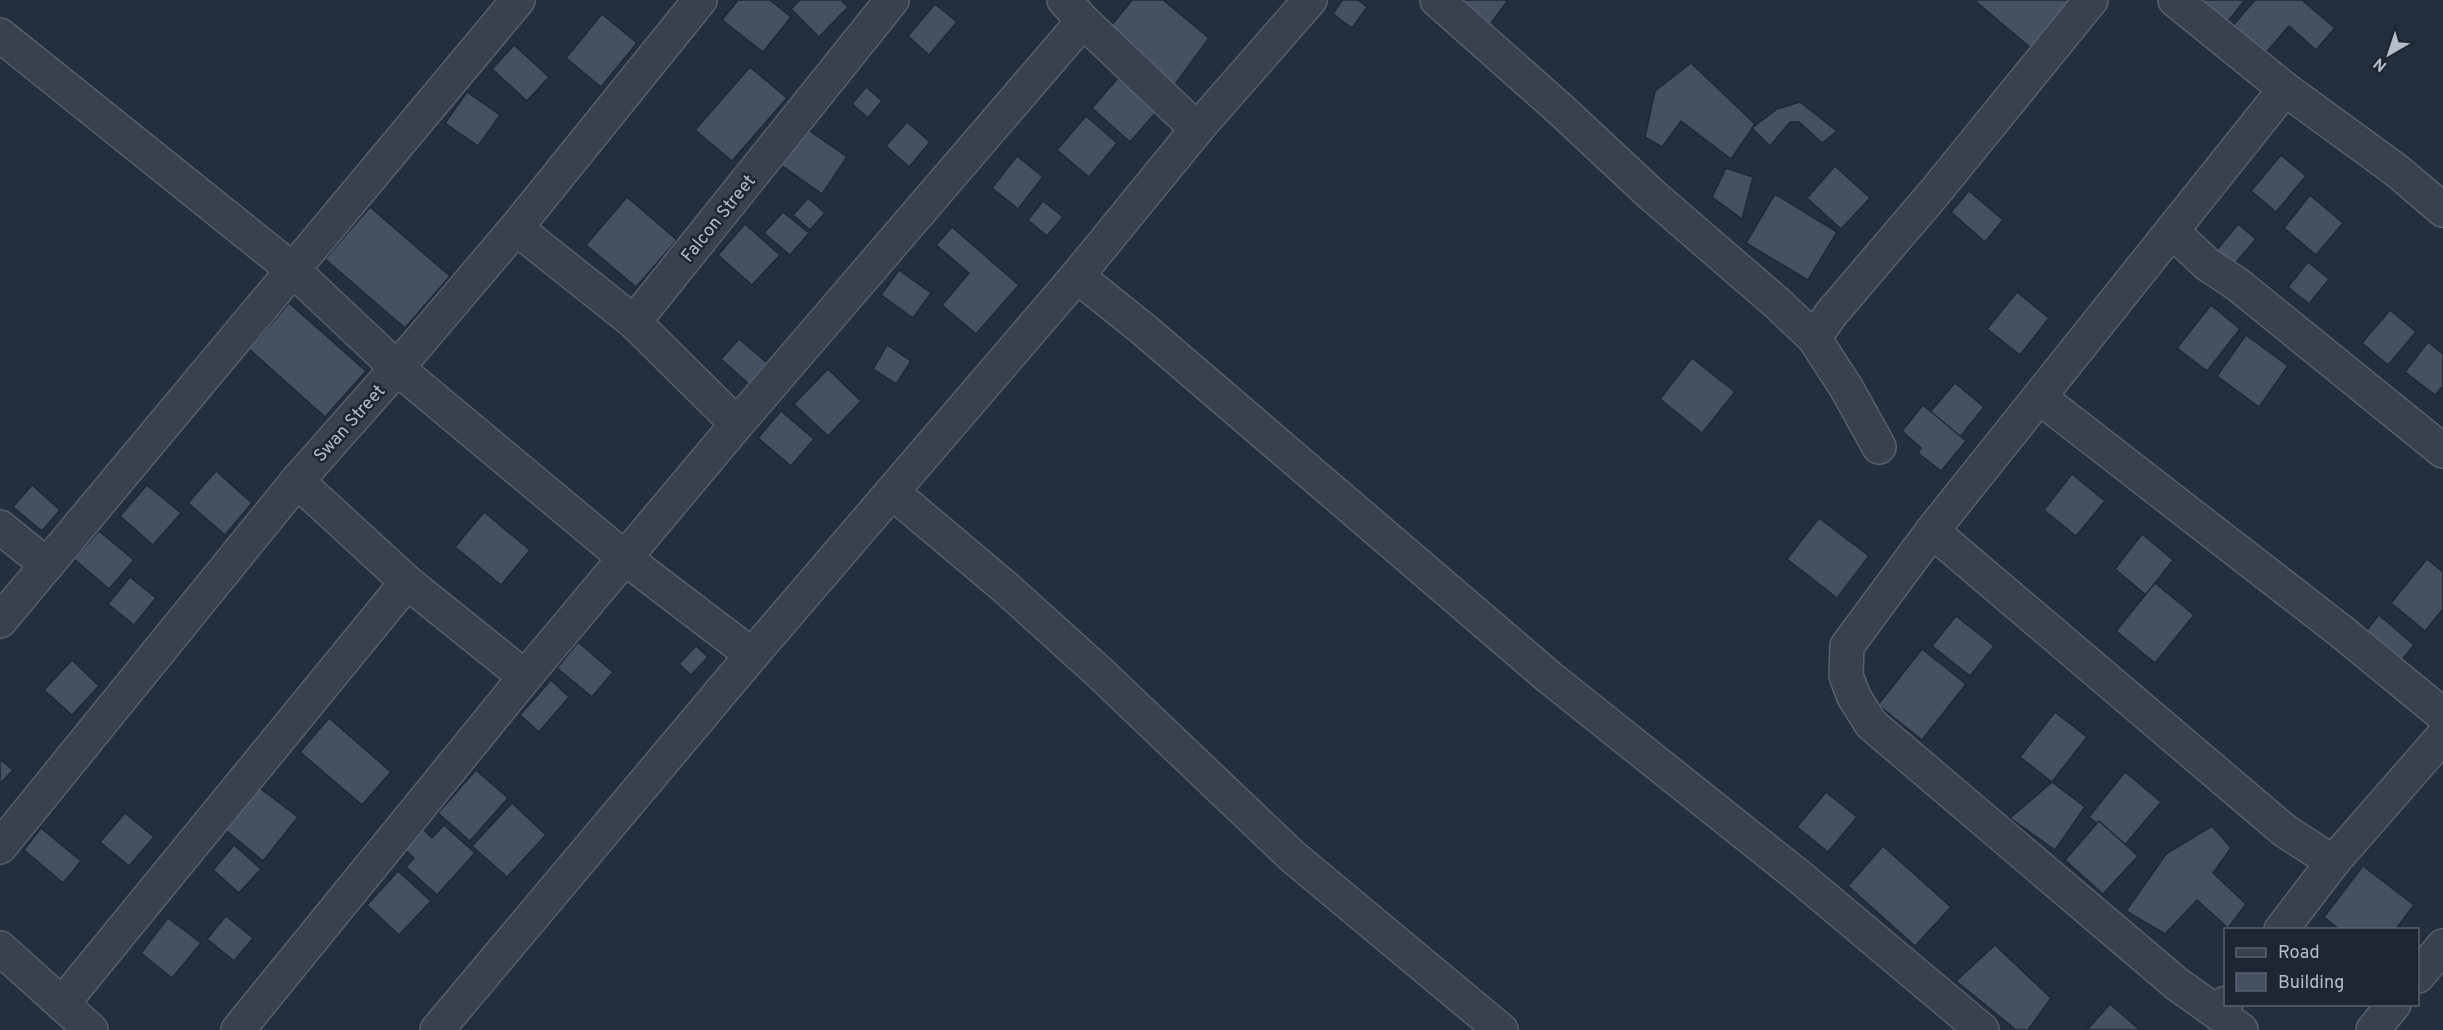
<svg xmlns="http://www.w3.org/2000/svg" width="2443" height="1030" viewBox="0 0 2443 1030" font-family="Overpass,sans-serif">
	<rect width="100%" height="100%" fill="#242f3e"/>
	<g fill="#455162" stroke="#1f2835" stroke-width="1.5">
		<path d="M738 0H770L791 17 763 52 722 20Z"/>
		<path d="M800 0H841L848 7 819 37 791 9Z"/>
		<path d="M1132 0H1163L1209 38 1173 87 1106 32Z"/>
		<path d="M1342 0H1358L1367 7 1352 28 1333 14Z"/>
		<path d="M1460 0H1508L1486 30Z"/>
		<path d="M1974 0H2068L2072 3 2032 49Z"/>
		<path d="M2190 0H2245L2224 26Z"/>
		<path d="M2255 0H2302L2335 28 2316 50 2289 26 2263 56 2230 29Z"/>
		<path d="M935 4 957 22 929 55 908 36Z"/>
		<path d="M602 14 637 43 601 87 566 58Z"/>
		<path d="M514 45 549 77 527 101 492 69Z"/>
		<path d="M1691 63 1755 124 1731 159 1681 121 1662 147 1645 137 1655 91Z"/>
		<path d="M750 67 787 98 732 161 695 130Z"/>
		<path d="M1118 78 1157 111 1130 142 1092 108Z"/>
		<path d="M866 87 882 101 868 118 852 104Z"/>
		<path d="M467 92 500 115 478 146 445 123Z"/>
		<path d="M1800 102 1837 131 1822 143 1799 122H1790L1770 146 1752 128 1777 109Z"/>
		<path d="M1086 116 1117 143 1089 177 1057 150Z"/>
		<path d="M907 122 930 142 909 167 886 146Z"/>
		<path d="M807 129 847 157 822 194 781 165Z"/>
		<path d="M2281 155 2306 176 2276 212 2251 191Z"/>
		<path d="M1017 156 1043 177 1018 209 992 188Z"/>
		<path d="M1835 166 1870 198 1841 229 1807 198Z"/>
		<path d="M1726 168 1753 177 1742 219 1712 197Z"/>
		<path d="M1969 191 2003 220 1985 242 1951 212Z"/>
		<path d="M1775 194 1837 232 1808 280 1746 243Z"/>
		<path d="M2310 195 2343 223 2316 255 2284 228Z"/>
		<path d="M627 197 677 240 636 287 586 245Z"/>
		<path d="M808 198 825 213 810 230 793 215Z"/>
		<path d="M1043 201 1063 217 1047 236 1028 220Z"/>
		<path d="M370 207 450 276 405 328 325 259Z"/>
		<path d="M783 212 809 233 790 255 764 233Z"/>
		<path d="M745 224 780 255 752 285 718 255Z"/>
		<path d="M2238 224 2256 239 2232 267 2215 252Z"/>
		<path d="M952 227 1019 285 976 334 942 305 969 273 936 245Z"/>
		<path d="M2308 262 2329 279 2309 304 2288 287Z"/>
		<path d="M899 270 931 293 913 318 881 295Z"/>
		<path d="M2017 292 2049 318 2020 355 1987 329Z"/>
		<path d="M289 303 366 371 325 417 249 349Z"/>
		<path d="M2211 305 2240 329 2207 371 2177 348Z"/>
		<path d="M2390 310 2416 332 2388 365 2362 343Z"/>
		<path d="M2246 335 2288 366 2259 407 2217 376Z"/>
		<path d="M739 339 771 366 752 387 721 359Z"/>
		<path d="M2428 342 2443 354V386L2435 395 2405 372Z"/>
		<path d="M887 345 911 361 896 384 873 369Z"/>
		<path d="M1692 358 1735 392 1702 433 1660 399Z"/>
		<path d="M828 369 861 401 828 436 794 404Z"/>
		<path d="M1955 383 1984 407 1960 437 1930 412Z"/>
		<path d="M1923 405 1966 441 1941 471 1918 453 1921 448 1902 431Z"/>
		<path d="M781 411 814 439 791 466 758 438Z"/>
		<path d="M216 471 252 503 225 535 188 503Z"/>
		<path d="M2072 474 2105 501 2076 536 2044 510Z"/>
		<path d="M32 485 60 510 42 531 13 507Z"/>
		<path d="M147 485 181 513 153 545 120 516Z"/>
		<path d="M484 512 530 550 501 585 455 547Z"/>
		<path d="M1819 518 1869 556 1837 598 1787 559Z"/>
		<path d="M99 531 134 560 109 589 74 559Z"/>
		<path d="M2142 534 2173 560 2146 595 2115 569Z"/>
		<path d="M2427 559 2443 572V609L2425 631 2391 603Z"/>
		<path d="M130 577 156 598 134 625 108 604Z"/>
		<path d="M2155 583 2194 615 2155 663 2116 631Z"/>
		<path d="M2379 615 2414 645 2396 667 2360 638Z"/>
		<path d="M1956 616 1994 646 1970 676 1932 646Z"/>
		<path d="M578 642 613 672 592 697 557 668Z"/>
		<path d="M696 646 708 657 691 675 679 664Z"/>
		<path d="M1922 649 1966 684 1922 740 1878 705Z"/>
		<path d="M72 660 99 686 72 715 44 690Z"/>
		<path d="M551 680 569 697 539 732 520 715Z"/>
		<path d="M2055 712 2087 737 2052 782 2020 757Z"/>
		<path d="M329 718 391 772 362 805 300 752Z"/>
		<path d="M0 759 13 770 0 784Z"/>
		<path d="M476 770 508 798 470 841 438 813Z"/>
		<path d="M2125 772 2161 802 2124 846 2089 817Z"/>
		<path d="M2052 782 2085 807 2055 850 2010 818Z"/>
		<path d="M257 786 298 817 263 861 223 828Z"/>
		<path d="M1826 792 1857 817 1828 852 1797 827Z"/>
		<path d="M512 803 546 835 507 877 472 846Z"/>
		<path d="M125 813 154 837 129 866 100 842Z"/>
		<path d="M2099 821 2138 856 2103 894 2065 860Z"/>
		<path d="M444 825 475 853 437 895 406 867 414 858 402 847 421 827 432 838Z"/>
		<path d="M2212 826 2231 848 2213 873 2246 904 2228 928 2197 900 2165 934 2126 911 2166 854Z"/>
		<path d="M41 828 81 861 63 883 24 850Z"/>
		<path d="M234 845 261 869 239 893 213 870Z"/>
		<path d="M1883 846 1951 907 1915 946 1848 886Z"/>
		<path d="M2363 866 2414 905 2395 930H2340L2324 917Z"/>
		<path d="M398 871 431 901 399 935 367 905Z"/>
		<path d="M226 916 253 938 234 961 207 939Z"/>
		<path d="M168 918 201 943 172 978 141 953Z"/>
		<path d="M1995 945 2051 998 2028 1030H2016L1956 981Z"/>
		<path d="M2110 1004 2140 1030H2087Z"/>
	</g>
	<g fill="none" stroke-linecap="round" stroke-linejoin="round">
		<defs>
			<g id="street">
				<path d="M1064 0 1083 21 1197 129"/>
				<path d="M1437 0 1560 109 1652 195 1777 303 1814 338 1847 389 1879 447"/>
				<path d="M2175 0 2285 89 2396 170 2443 210"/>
				<path d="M0 35 293 270 397 368 626 559 752 655"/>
				<path d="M516 228 634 322 737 424"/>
				<path d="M2172 231 2207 264 2237 284 2443 451"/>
				<path d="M1077 276 1143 329 1549 677 1801 878 1982 1030"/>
				<path d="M634 322 892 0"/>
				<path d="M1814 338 1831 314 1935 192 2091 0"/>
				<path d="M2039 397 2342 632 2443 715"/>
				<path d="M297 481 407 582 525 677"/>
				<path d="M892 492 1006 588 1100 673 1292 856 1501 1030"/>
				<path d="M0 527 47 565"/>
				<path d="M1932 531 2285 831 2333 862 2443 736"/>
				<path d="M0 621 518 0"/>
				<path d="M0 847 297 481 397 368 516 228 700 0"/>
				<path d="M2281 930 2333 862"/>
				<path d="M0 948 91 1030"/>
				<path d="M2418 976 2443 946"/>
				<path d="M2226 1003 2219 1014 2177 984 1871 724 1854 697 1846 676 1847 646 1932 531 2285 89"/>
				<path d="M62 1004 407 582"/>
				<path d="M2219 1014 2241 1030"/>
				<path d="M238 1030 525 677 737 424 1083 21"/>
				<path d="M437 1030 752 655 1077 276 1197 129 1310 0"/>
				<path d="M2373 1030 2394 1004"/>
			</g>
		</defs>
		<use href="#street" stroke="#565f6c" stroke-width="36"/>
		<use href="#street" stroke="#38414e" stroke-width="33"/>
	</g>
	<g text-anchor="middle" stroke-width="5" stroke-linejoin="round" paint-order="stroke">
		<g font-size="18" fill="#b4bcc9" stroke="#1d2633">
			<text transform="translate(718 218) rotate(-51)" y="6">Falcon Street</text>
			<text transform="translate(349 423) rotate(-48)" y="6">Swan Street</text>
		</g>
	</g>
	<rect x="2224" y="928" width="195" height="78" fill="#1d2633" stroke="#59626f" stroke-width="1.5"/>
	<rect x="2236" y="948" width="30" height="9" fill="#38414e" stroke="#59626f" stroke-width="1.5"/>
	<text x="2278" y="958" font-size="18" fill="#b4bcc9">Road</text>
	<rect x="2236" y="973" width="30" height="18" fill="#455162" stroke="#59626f" stroke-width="1.5"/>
	<text x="2278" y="988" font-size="18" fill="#b4bcc9">Building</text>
	<g transform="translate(2389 54) rotate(219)" stroke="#1d2633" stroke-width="4.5" paint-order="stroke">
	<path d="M0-4.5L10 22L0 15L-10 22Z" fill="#b4bcc9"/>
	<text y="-9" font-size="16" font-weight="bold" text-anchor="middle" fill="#b4bcc9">N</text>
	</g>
</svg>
